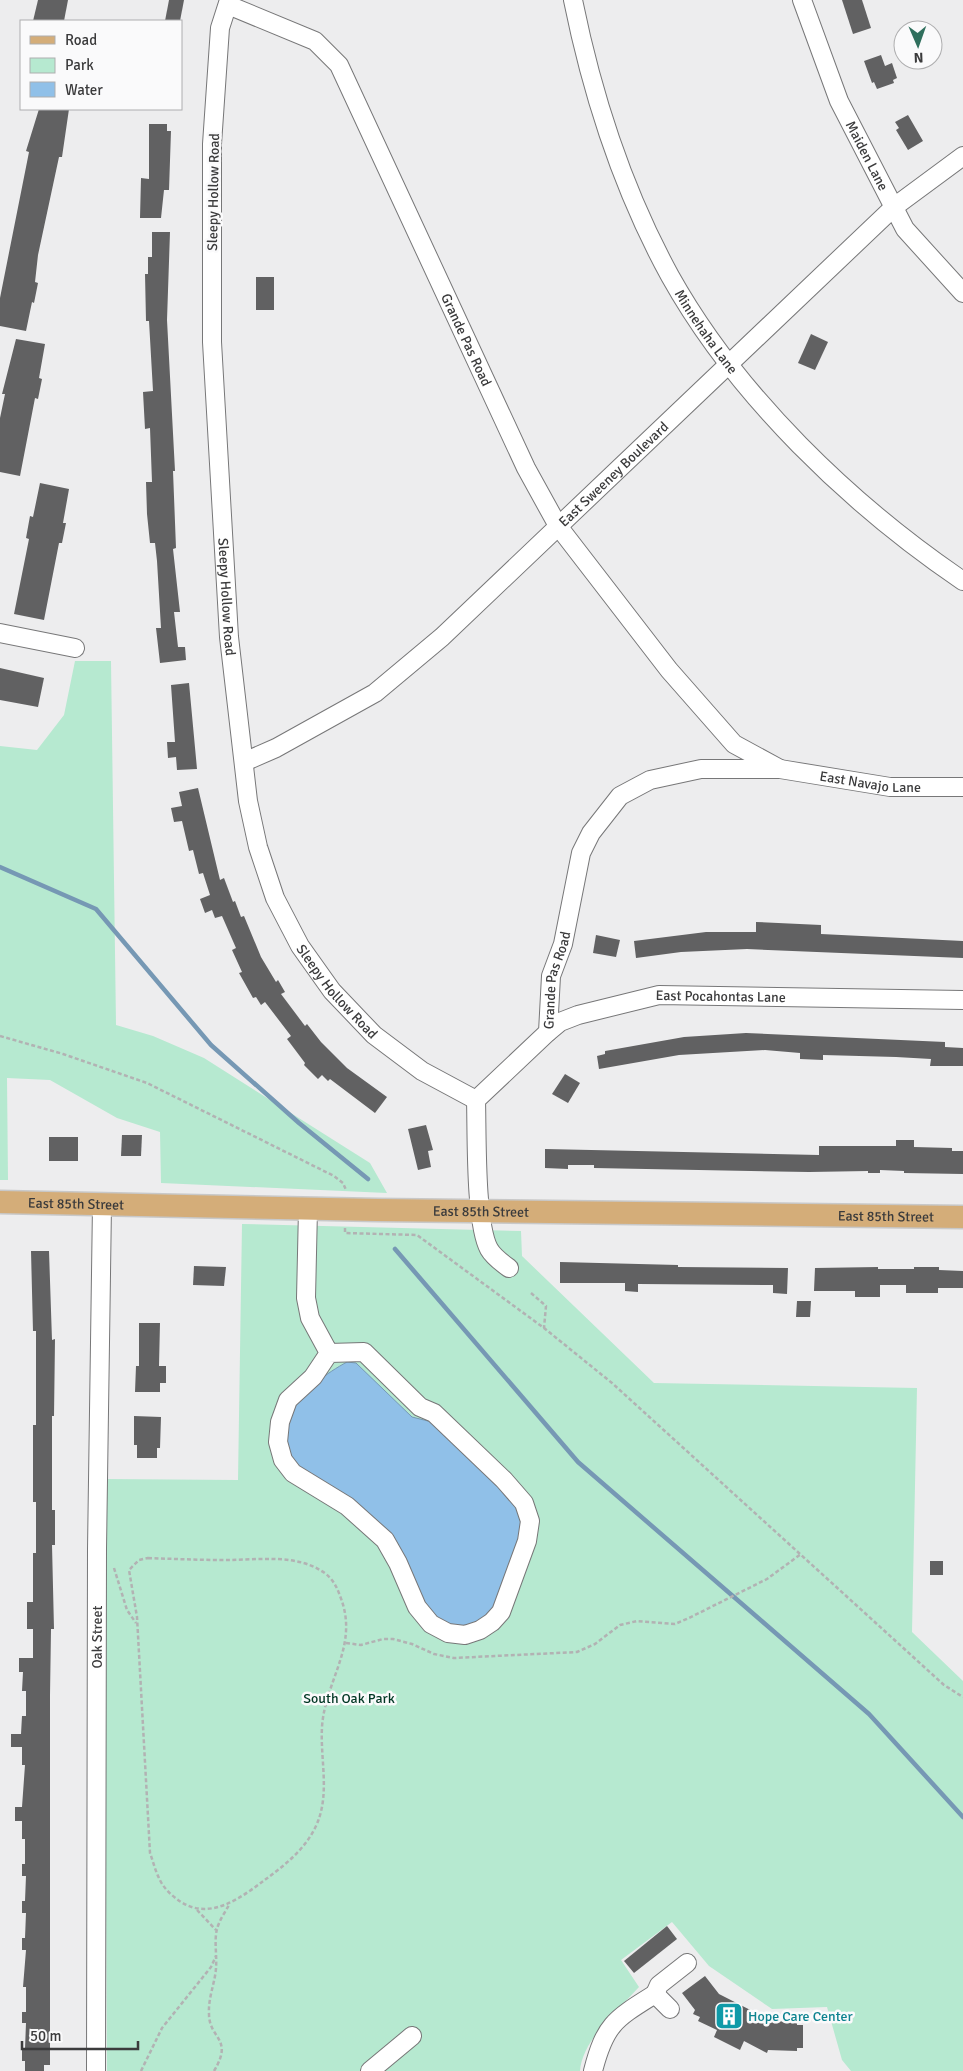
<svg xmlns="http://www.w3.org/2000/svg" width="963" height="2071" viewBox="0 0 963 2071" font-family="Signika,sans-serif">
	<rect width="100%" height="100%" fill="#ededee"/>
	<g fill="#b6e9d0">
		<path d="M75 661H111L116 1025 153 1036 204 1058 370 1163 387 1193 161 1183 160 1132 117 1118 50 1080 7 1078 8 1180H0V746L37 750 64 715Z"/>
		<path d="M242 1224 521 1231 522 1256 654 1383 917 1388 912 1632 963 1681V2071H851L842 2060 827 2007 772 2009 709 1966 672 1922 621 1960 639 1987C619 2009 582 2040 580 2071H107L104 1523 105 1479 238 1480Z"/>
	</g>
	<path fill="#90c0e8" stroke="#7698b4" d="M347 1362 356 1363 412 1417 436 1423 519 1504 524 1534 497 1610 472 1627 448 1626 432 1617 406 1565 300 1470C264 1425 306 1384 347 1362Z"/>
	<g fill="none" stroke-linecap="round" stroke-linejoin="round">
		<g stroke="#7698b4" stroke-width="4.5">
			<path d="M0 867 96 909 211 1045 299 1123 368 1179"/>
			<path d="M395 1249 578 1462 869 1714 963 1817"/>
		</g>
	</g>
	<g fill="#616162">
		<path d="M38 0H68L64 21H33Z"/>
		<path d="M169 0H184L180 21H165Z"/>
		<path d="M842 0H862L871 28 853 34Z"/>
		<path d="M881 55 885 66 892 63 897 78 893 80 894 83 877 89 874 82 872 83 864 61Z"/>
		<path d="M39 109H69L62 157H59L38 255 35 282 38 283 34 303 32 302 26 331 0 326V298L29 152 26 151Z"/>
		<path d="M908 115 923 141 908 150 896 130 899 128 895 122Z"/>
		<path d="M149 124H167V131H171L169 190H164L161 218H140L141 178 149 179Z"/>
		<path d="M152 232H170L167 320 175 471H173L176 548 173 549 180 612H174L178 647H185L186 660 160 663 156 628H161L157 561 155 543H150L147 514 146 482H152L150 428 145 429 143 392 153 391 149 321H146L145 274H148V257H152Z"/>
		<rect x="256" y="277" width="18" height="33"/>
		<path d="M811 334 828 342 815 370 798 363Z"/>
		<path d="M16 339 45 344 39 378 42 379 38 399 35 398 20 476 0 472V418L5 394H2Z"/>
		<path d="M40 483 69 489 63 523H66L62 543H59L44 620 14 614 29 539 26 538 30 516 33 517Z"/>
		<path d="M0 668 44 678 38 707 0 700Z"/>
		<path d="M189 683 197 769 177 770 176 757 168 758 167 742H175L171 685Z"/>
		<path d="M198 788 220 880 224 878 233 902 235 901 241 917 244 916 261 957 276 982 278 980 285 992 281 994 305 1026 307 1024 321 1042 347 1068 387 1097 375 1113 330 1079 328 1081 322 1075 318 1079 304 1065 305 1063 287 1039 291 1036 265 1002 261 1005 256 997 253 998 239 973 242 972 232 950 236 948 222 916 215 918 212 910 205 913 200 899 210 895 203 873 199 874 193 850 189 851 182 821 174 822 171 808 182 806 179 792Z"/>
		<path d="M756 922 821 925V934L963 941V958L747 949 681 952 636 958 634 941 706 932H756Z"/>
		<path d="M596 935 620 940 616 957 593 953Z"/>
		<path d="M746 1033 945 1042V1047L963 1048V1066H930L931 1059 896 1057 823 1055V1060L800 1059V1053L765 1050 679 1055 599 1069 597 1056 605 1054V1051L684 1037Z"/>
		<path d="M565 1074 580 1083 568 1103 552 1094Z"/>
		<path d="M426 1125 433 1150 428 1151 431 1167 418 1170 408 1129Z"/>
		<path d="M122 1135H142L141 1156H121Z"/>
		<rect x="49" y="1137" width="29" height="24"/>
		<path d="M896 1140H914V1147L952 1148V1151H963V1174L904 1173V1171L880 1170V1173H868V1171L809 1172 594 1168V1165H568V1169L545 1168V1149L819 1155V1146H896Z"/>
		<path d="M31 1251H49L52 1340 55 1339 54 1416H52V1510H55V1545H52L54 1629H51L50 1695V2065H44V2071H25V2061H22V2049H25L26 2023H22V2012H26V1987H23L26 1950H22V1938H25L26 1913H22V1901H25L26 1876H22V1864H25V1839H22V1821H15V1807H22L25 1765H22V1747H11V1734H21L22 1716H26V1691H22L23 1672H19V1658H33V1629H27V1602H33V1553H36V1502H33V1425H36V1331H33Z"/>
		<path d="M560 1262 678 1265V1267L788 1268 787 1294 773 1293V1285L638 1284V1292L625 1291V1283H560Z"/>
		<path d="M194 1266 226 1267 224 1286 193 1285Z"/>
		<path d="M878 1267V1269H914V1267H939V1270L963 1271V1288H938V1293H906V1285H880V1297H855V1291H814L815 1268Z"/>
		<path d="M797 1301H811L810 1317H796Z"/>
		<path d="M139 1323H160L159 1366H166V1383H160V1392H135L136 1366H139Z"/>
		<path d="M134 1416 161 1417 160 1448H157V1458H137V1445H134Z"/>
		<rect x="930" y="1561" width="13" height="14"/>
		<path d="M667 1926 677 1939 634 1973 624 1961Z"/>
		<path d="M705 1976 719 1994 772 2021 797 2022V2025H803V2048H797V2051L768 2050 767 2053 744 2041 740 2050 714 2037 717 2030 698 2021 700 2017 693 2014 695 2010 682 1993Z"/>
	</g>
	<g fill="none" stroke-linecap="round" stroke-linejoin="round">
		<defs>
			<g id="minor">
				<path id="s1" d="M229 0 220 28 212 144V342L229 637 248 801 258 847 275 898 300 946 332 991 374 1035 422 1071 476 1100"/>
				<path id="s2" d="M573 0C592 94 624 192 670 276 737 396 851 505 963 581"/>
				<path id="s3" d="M802 0 839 101 905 229 963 293"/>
				<path id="s4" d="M228 5 315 41 339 65 526 468 558 526 669 670 734 744 780 769"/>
				<path d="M0 633 75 648"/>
				<path id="s5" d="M244 762 276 748 375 693 442 637 894 207 963 156"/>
				<path id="s6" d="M548 1032 560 1022 578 1015 659 995 963 1000"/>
				<path d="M308 1209 306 1298 310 1318 329 1353 364 1352 420 1407 434 1413 504 1480 524 1503 530 1521 527 1541 501 1612 492 1622 480 1630 465 1635 448 1633 431 1624 417 1607 398 1563 385 1540 347 1506 293 1473 283 1460 278 1442 280 1422 288 1400 313 1377 329 1353"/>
				<path id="s7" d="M509 1268C502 1263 493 1256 489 1249 475 1223 477 1134 476 1100L548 1032 551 976 563 944 581 853 591 833 620 796 650 780 701 769H780L890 787H963"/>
				<path d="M655 1994 659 1985 687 1963"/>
				<path id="s8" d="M96 2071 97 1549 102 1205"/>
				<path d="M370 2071 412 2036"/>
				<path d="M593 2071C605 2024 615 2019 655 1994L670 2009"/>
			</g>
			<g id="major">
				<path id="s9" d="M0 1202 377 1210 963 1217"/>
			</g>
		</defs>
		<use href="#minor" stroke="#777778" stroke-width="20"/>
		<use href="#major" stroke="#c8c8c8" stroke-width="25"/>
		<g stroke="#b2b2b3" stroke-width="2.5" stroke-dasharray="4 2.5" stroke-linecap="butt">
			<path d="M0 1036 63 1054 147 1083 334 1176 343 1183 346 1190"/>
			<path d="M345 1228V1233L417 1235 544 1328 612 1383 944 1685 963 1697"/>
			<path d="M531 1293 546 1306 544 1328"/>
			<path d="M148 1558C174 1559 200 1560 227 1560 260 1560 298 1553 326 1574 333 1580 337 1587 340 1596 360 1645 325 1680 322 1727 320 1761 331 1796 315 1828 304 1850 285 1865 266 1879 242 1897 211 1921 181 1902 172 1896 163 1888 159 1878 155 1870 153 1861 150 1853L137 1617 129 1570 139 1560Z"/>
			<path d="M114 1568 127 1610 136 1623"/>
			<path d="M346 1643 361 1645 383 1639H393L412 1644 434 1654 454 1658 577 1652 595 1644 620 1625 637 1621 675 1624 689 1618 767 1579 801 1554"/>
			<path d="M197 1910 216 1930"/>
			<path d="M141 2071 162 2028 211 1967 216 1956"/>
			<path d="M214 2071C234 2038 209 2039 209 2014 208 1998 215 1983 216 1968 217 1956 214 1940 217 1929 219 1921 225 1912 229 1905"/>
		</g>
		<use href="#minor" stroke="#fff" stroke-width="18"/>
		<use href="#major" stroke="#d4ad79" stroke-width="22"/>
	</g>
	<defs>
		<symbol id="building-square" viewBox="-11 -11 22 22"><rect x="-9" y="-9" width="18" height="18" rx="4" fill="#0f9aa8" stroke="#fafafb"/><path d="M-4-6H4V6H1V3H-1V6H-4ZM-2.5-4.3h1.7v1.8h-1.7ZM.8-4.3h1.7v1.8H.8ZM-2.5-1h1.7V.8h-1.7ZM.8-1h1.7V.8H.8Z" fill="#fff"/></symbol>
	</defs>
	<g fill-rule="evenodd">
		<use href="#building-square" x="713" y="2000" width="32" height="32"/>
	</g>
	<g text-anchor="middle" stroke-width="5" stroke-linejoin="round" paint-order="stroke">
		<g font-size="14" fill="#3b3b3c" stroke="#fafafb">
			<text dy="5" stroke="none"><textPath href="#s3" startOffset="169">Maiden Lane</textPath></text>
			<text transform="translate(213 192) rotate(-89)" y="5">Sleepy Hollow Road</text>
			<text dy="5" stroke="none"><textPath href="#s2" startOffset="360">Minnehaha Lane</textPath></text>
			<text dy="5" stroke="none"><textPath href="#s4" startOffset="431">Grande Pas Road</textPath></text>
			<text dy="5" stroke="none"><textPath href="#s5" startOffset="472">East Sweeney Boulevard</textPath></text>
			<text dy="5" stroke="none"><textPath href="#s1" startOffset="599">Sleepy Hollow Road</textPath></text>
			<text dy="5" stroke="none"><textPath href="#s7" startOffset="786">East Navajo Lane</textPath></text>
			<text dy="5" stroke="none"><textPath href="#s7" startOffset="330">Grande Pas Road</textPath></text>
			<text dy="5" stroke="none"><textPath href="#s1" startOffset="1018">Sleepy Hollow Road</textPath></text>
			<text dy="5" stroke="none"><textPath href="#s6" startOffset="180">East Pocahontas Lane</textPath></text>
			<text dy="5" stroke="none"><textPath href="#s9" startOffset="76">East 85th Street</textPath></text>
			<text dy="5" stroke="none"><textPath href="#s9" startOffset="481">East 85th Street</textPath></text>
			<text dy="5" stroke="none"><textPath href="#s9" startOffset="886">East 85th Street</textPath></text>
			<text dy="5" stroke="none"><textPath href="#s8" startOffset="434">Oak Street</textPath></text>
		</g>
		<g font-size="14" fill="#003724" stroke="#fafafb">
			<text x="349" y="1703">South Oak Park</text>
		</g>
		<g font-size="14" fill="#0d838f" stroke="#fafafb" text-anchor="start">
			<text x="748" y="2021">Hope Care Center</text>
		</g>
	</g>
	<rect x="20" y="20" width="162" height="90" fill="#fafafb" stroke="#aeaeaf"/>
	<rect x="30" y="36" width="25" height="8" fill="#d4ad79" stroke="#aeaeaf"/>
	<text x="65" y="45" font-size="15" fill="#3b3b3c">Road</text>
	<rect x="30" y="58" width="25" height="15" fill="#b6e9d0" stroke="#aeaeaf"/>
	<text x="65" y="70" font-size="15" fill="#3b3b3c">Park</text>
	<rect x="30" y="82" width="25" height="15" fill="#90c0e8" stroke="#aeaeaf"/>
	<text x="65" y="95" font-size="15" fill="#3b3b3c">Water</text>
	<g transform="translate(918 45) rotate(178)"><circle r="24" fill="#fafafb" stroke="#aeaeaf"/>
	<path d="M0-4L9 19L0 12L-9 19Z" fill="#2f6f5d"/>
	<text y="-8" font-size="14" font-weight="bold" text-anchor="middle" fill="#3b3b3c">N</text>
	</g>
	<path d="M22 2041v8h116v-8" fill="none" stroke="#3b3b3c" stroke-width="2.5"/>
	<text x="30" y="2041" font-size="15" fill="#3b3b3c" stroke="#fafafb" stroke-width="4" paint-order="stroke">50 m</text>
</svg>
